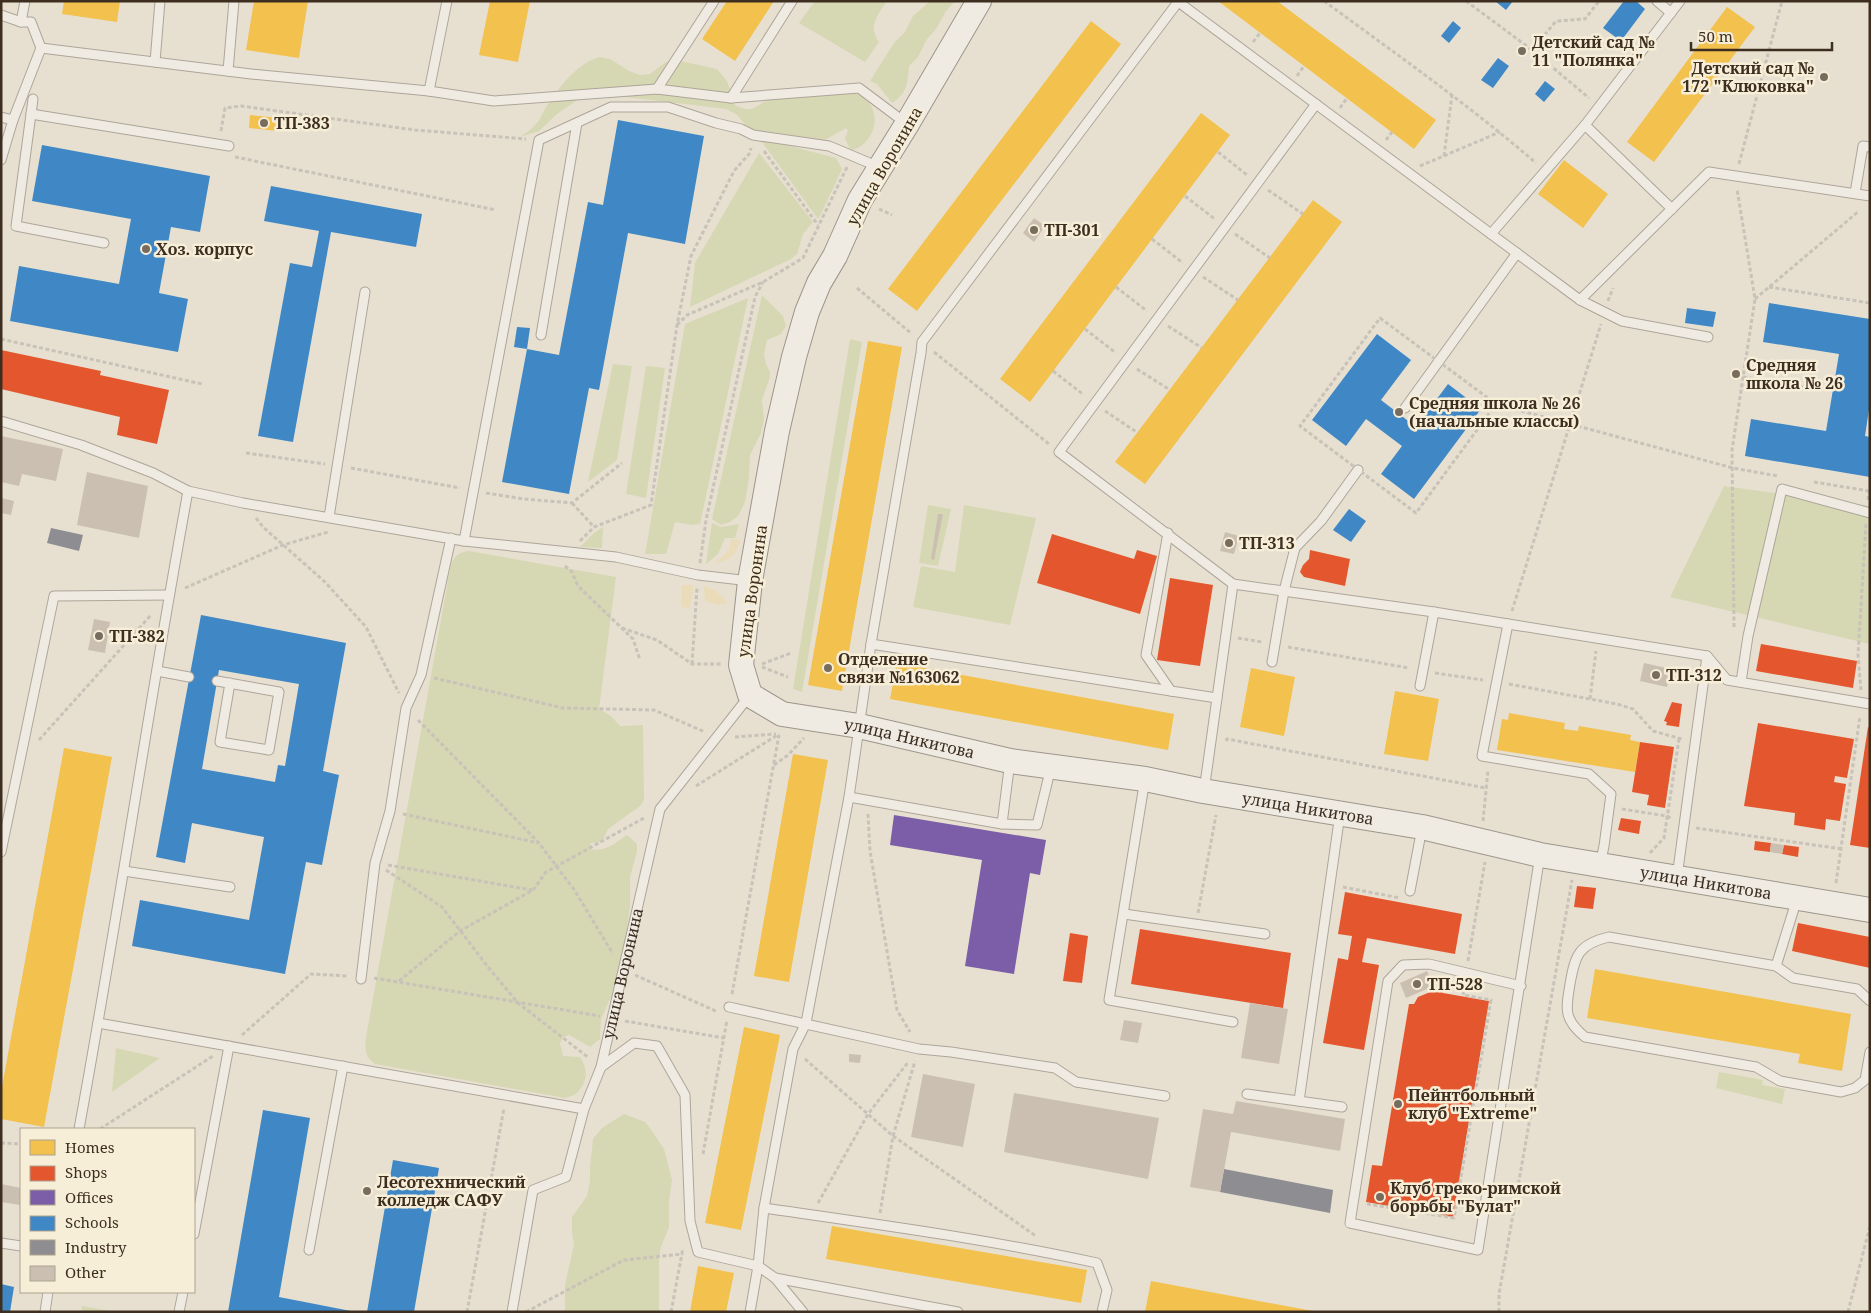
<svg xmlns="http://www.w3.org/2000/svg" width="1871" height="1313" viewBox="0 0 1871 1313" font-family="'Noto Serif',serif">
	<rect width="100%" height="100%" fill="#e7e0d1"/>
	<g fill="#d6d7b3">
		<path d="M815 1H887C877 15 868 27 879 42L865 62 799 23Z"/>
		<path d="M930 1H955L946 11 936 29 927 39 918 57 909 66C908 82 907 94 892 103L877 84 870 81 894 43 905 32 913 16Z"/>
		<path d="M600 57 610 59 629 71 640 75 650 74 666 62 676 60 717 69 727 81 735 105C756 116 755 102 773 99 782 97 853 92 857 94 883 104 879 141 853 150L850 149 845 138 848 131 846 128 825 140 749 129 737 115 726 109 601 94 583 96 557 114 539 131 520 137C525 133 531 130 535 125 540 121 542 114 545 109 557 90 577 62 600 57Z"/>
		<path d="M770 141 836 158 842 169 821 214 818 219 762 142Z"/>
		<path d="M759 153 813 222 803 234 797 254 791 259 690 307 695 263Z"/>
		<path d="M762 295 783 316 786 326 781 334 767 340 764 355 766 364 770 372V377L762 400 764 419 761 433 750 455 749 478 745 502 738 516 730 522 721 525 712 519Z"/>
		<path d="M748 298 700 524 691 525 675 522 666 554H645L685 324Z"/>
		<path d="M850 339 862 342 802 692 793 689Z"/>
		<path d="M613 364 632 366 617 460 588 482Z"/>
		<path d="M646 366 665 368 646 498 626 494Z"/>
		<path d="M1724 486 1870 506V644L1670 597Z"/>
		<path d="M928 505 951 509 938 566 919 563Z"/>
		<path d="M964 505 1036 518 1010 625 913 607 921 566 955 572Z"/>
		<path d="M712 523 721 527 739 524 735 538H725L718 554 706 564Z"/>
		<path d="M603 527 602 548 580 547 593 534Z"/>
		<path d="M469 551 616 577 599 709 611 716 620 726 643 725 644 800 640 806 608 829 602 842 590 843 591 849C606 852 615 843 627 835L637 844V851L630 877V906L625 943 626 956 617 975V982L615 988 601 1019 600 1039 590 1047 569 1035 563 1037 560 1043 563 1056 580 1057C592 1073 584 1095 565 1098L375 1064C364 1056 365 1049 366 1037L451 564C455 555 460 552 469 551Z"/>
		<path d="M116 1048 160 1058 112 1092Z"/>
		<path d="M1719 1072 1763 1080 1762 1085 1785 1089 1782 1104 1716 1088Z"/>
		<path d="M624 1114 645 1122 652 1131 664 1149 672 1180 669 1202V1227L661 1247 659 1258V1312H565V1284L574 1245 572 1232V1217L587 1196 590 1181V1167L593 1139 602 1128Z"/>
		<path d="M82 1306 116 1312H81Z"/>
	</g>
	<g fill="#eadcb9">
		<path d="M731 539H740C736 555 732 560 715 563L729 550Z"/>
		<path d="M682 585H694L690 608 681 607Z"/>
		<path d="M704 586 715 590 728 603 719 605 705 601Z"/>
	</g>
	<g fill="#f2c14e">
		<path d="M64 1H120L117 22 62 14Z"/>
		<path d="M254 1H308L299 58 246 50Z"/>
		<path d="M490 1H530L518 62 479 55Z"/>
		<path d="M727 1H774L735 61 702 39Z"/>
		<path d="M1218 1H1277L1436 120 1414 149Z"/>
		<path d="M1727 7 1755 27 1654 162 1627 142Z"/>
		<path d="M1091 21 1121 44 917 311 888 289Z"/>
		<path d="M1201 113 1230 135 1030 402 1000 379Z"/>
		<path d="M250 115 280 118 278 131 249 128Z"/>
		<path d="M1564 160 1608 194 1583 228 1538 194Z"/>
		<path d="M1313 200 1342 222 1145 484 1115 462Z"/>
		<path d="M868 341 902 347 842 691 808 685Z"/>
		<path d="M897 663 1174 714 1168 750 890 699Z"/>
		<path d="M1251 668 1295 677 1284 736 1240 727Z"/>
		<path d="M1395 691 1439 699 1428 761 1384 754Z"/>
		<path d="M1509 713 1565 723 1564 729 1578 731 1579 726 1631 735 1630 740 1640 742 1635 772 1497 750 1502 719 1508 720Z"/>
		<path d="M64 748 112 757 44 1127 1 1119V1092Z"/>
		<path d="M793 754 828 760 789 982 754 976Z"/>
		<path d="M1595 969 1851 1014 1842 1071 1798 1063 1800 1054 1587 1018Z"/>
		<path d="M744 1027 780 1035 741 1230 705 1223Z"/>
		<path d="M832 1226 1087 1270 1081 1303 826 1259Z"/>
		<path d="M698 1266 734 1273 726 1312H690Z"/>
		<path d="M1151 1281 1313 1311V1312H1145Z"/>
	</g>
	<g fill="#e4572e">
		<path d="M1 350 101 371 100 375 169 390 157 444 117 435 120 417 1 389Z"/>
		<path d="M1052 534 1134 559 1137 550 1157 556 1140 614 1037 583Z"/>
		<path d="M1310 550 1350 559 1345 586 1304 577 1300 572 1303 565 1309 559Z"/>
		<path d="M1170 578 1213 585 1200 666 1157 660Z"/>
		<path d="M1761 644 1857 661 1853 688 1756 671Z"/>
		<path d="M1672 702 1682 704 1679 727 1666 725 1667 722 1664 721Z"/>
		<path d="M1758 723 1854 739 1847 778 1835 776 1834 782 1846 784 1840 821 1826 819 1825 830 1794 825 1795 813 1744 806Z"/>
		<path d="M1868 727 1870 728V848L1850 845Z"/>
		<path d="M1640 742 1674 747 1665 808 1647 805 1649 795 1632 792Z"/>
		<path d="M1621 818 1641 821 1639 834 1618 830Z"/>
		<path d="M1755 841 1771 843 1770 852 1754 850Z"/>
		<path d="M1784 845 1799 847 1798 857 1782 854Z"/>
		<path d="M1577 886 1596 888 1593 909 1574 907Z"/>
		<path d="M1345 892 1462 914 1455 954 1367 938 1362 962 1379 965 1364 1050 1323 1043 1338 958 1348 960 1352 936 1338 934Z"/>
		<path d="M1798 923 1870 937V968L1792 951Z"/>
		<path d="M1140 929 1291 953 1283 1008 1131 984Z"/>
		<path d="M1070 933 1088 936 1082 983 1063 981Z"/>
		<path d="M1440 988 1443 993 1489 1001 1453 1217 1366 1202 1372 1165 1382 1166 1409 1004H1414L1418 997Z"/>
	</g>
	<path fill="#7b5ea7" d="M894 815 1046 840 1040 875 1030 873 1014 974 965 966 982 860 890 845Z"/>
	<g fill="#3f88c5" fill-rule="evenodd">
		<path d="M1495 1H1513L1506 10Z"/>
		<path d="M1624 1H1636L1645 9 1621 41 1603 28Z"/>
		<path d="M1453 21 1461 28 1449 43 1441 36Z"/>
		<path d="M1498 58 1509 66 1493 88 1481 80Z"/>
		<path d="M1545 81 1555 89 1544 102 1535 94Z"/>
		<path d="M618 120 704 136 685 244 628 233 599 390 589 388 569 494 502 482 527 349 559 355 588 202 603 205Z"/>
		<path d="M42 145 210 176 200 232 171 227 159 293 188 299 178 352 10 321 19 266 119 284 131 219 32 201Z"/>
		<path d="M271 186 422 214 416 247 331 232 293 442 258 436 290 263 312 267 319 231 264 221Z"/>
		<path d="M1769 303 1870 319V403L1865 436 1870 437V477L1745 456 1751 419 1826 431 1839 354 1763 342Z"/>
		<path d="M1687 308 1716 312 1713 327 1685 323Z"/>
		<path d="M517 327 530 328 527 349 514 347Z"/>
		<path d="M1377 334 1411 360 1381 400 1416 427 1448 384 1481 409 1414 499 1381 474 1402 446 1366 419 1346 446 1312 420Z"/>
		<path d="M1349 509 1366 521 1351 542 1333 530Z"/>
		<path d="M201 615 346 643 323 771 339 775 322 865 306 862 285 974 132 946 140 900 249 920 264 837 192 823 185 863 156 857ZM219 670 299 684 285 766 278 765 275 782 202 769Z"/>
		<path d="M263 1110 310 1118 279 1297 356 1312H228Z"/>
		<path d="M393 1160 439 1168 414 1312H367Z"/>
		<path d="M1 1284 14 1287 10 1312H1Z"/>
	</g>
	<g fill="#8d8d92">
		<path d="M51 528 83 535 79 551 47 543Z"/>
		<path d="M1224 1169 1333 1190 1330 1213 1220 1192Z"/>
	</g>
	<g fill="#cbbfb2">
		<path d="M1034 218 1045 226 1034 242 1023 233Z"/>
		<path d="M1 436 63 449 56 481 22 474 19 486 1 482Z"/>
		<path d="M87 472 148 486 139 538 77 525Z"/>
		<path d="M1 498 14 501 11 515 1 513Z"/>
		<path d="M938 514H943L934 560 931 559Z"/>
		<path d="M1225 532 1239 536 1234 554 1220 551Z"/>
		<path d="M94 619 110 622 105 653 88 650Z"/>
		<path d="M1644 663 1671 669 1667 687 1640 681Z"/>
		<path d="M1771 843 1784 845 1782 854 1770 852Z"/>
		<path d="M1427 971 1434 986 1406 998 1400 983Z"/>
		<path d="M1250 1003 1288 1009 1279 1064 1241 1058Z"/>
		<path d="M1124 1020 1142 1023 1138 1043 1120 1040Z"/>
		<path d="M849 1054 861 1055 860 1063 849 1062Z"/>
		<path d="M923 1074 975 1084 963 1147 911 1137Z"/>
		<path d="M1014 1093 1159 1118 1148 1179 1004 1152Z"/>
		<path d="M1236 1101 1345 1119 1340 1151 1231 1132 1220 1192 1190 1187 1203 1109 1233 1114Z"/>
		<path d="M1 1184 21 1188 20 1205 1 1202Z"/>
	</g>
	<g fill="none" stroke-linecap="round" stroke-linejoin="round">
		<defs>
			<g id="lane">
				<path d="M1177 1 1580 300 1622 321 1708 337"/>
				<path d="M1657 1 1671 13"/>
				<path d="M1 15 21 22H31L41 48 13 120 1 117"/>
				<path d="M21 22 25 1"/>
				<path d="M41 48 251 74 429 91 494 101 657 89 731 98 859 88 907 124"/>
				<path d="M155 62 160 1"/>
				<path d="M228 71 234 1"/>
				<path d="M657 89 714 1"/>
				<path d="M429 91 447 1"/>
				<path d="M731 98 792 1"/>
				<path d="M33 99 16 226 104 243"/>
				<path d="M1316 104 1059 452 1233 584 1434 612 1707 656 1727 680 1870 704"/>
				<path d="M31 114 229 146"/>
				<path d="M1 160 13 120"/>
				<path d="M1855 193 1863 146 1870 147"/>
				<path d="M1672 209 1585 125 1680 1"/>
				<path d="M1491 234 1585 125"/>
				<path d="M1580 300 1709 172 1870 196"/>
				<path d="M541 335 577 123"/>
				<path d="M1405 408 1517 253"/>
				<path d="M1 421 81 445 153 473 188 491 243 503 464 541 616 557 698 575 750 581"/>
				<path d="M329 517 365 292"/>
				<path d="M1168 533 1146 655 1171 691 1217 698"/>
				<path d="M464 541 539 140 611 107H668L716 123 741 129 753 135 829 146 879 167"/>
				<path d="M1508 624 1482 756 1589 774 1611 794 1604 846 1600 865"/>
				<path d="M871 644 1171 691"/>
				<path d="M1272 662 1284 591 1295 548 1321 521 1358 470"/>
				<path d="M157 671 189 677"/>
				<path d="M217 681 279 692 269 750 220 742 230 683"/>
				<path d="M1741 682 1748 636 1782 489 1870 513"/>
				<path d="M1420 686 1434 612"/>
				<path d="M1145 779 1109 1000 1233 1022"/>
				<path d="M1204 791 1233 584"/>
				<path d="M849 797 1002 824 1010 761"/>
				<path d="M1002 824 1037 825 1051 767"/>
				<path d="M1 852 54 596 169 595"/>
				<path d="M124 871 230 887"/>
				<path d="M1677 877 1707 656"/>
				<path d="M1410 891 1422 828"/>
				<path d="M1124 914 1265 934"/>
				<path d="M1776 966 1797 899"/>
				<path d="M361 979 375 863 390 811 406 708 421 675 451 538"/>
				<path d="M1521 986 1429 964 1403 965 1388 981 1350 1223 1478 1250 1540 855"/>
				<path d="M1870 1001 1857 989 1793 978 1776 966 1609 937C1578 944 1575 956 1570 984 1566 1009 1563 1019 1585 1037L1756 1067 1780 1081 1841 1092 1855 1088 1865 1080 1870 1052"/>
				<path d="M729 1007 919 1049 951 1052 1055 1068 1076 1082 1165 1096"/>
				<path d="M98 1023 584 1109"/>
				<path d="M601 1067 634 1043 657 1046 685 1095 690 1221 698 1252 758 1266 775 1278 958 1312"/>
				<path d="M1247 1094 1342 1107"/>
				<path d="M1299 1101 1340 814"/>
				<path d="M79 1129C118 917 149 703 188 491"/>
				<path d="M764 1208C875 1224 987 1239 1097 1263L1107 1290 1102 1312"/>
				<path d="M194 1234 229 1046"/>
				<path d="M1 1243 21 1246"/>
				<path d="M309 1250 343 1066"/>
				<path d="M775 1278 803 1312"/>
				<path d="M45 1312 48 1292"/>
				<path d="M179 1312 183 1292"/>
				<path id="s1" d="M512 1312 533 1190 566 1177 584 1109 601 1067 660 809 750 695"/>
				<path d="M750 1312 758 1266 764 1208 793 1049 806 1023 849 797 871 644 921 353 922 342 1178 2"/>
			</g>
			<g id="secondary">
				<path id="s2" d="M979 1 907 124 860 200 835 256 819 283 807 312 794 357 777 431 750 581 741 665 750 695 782 714 859 726 1010 761 1145 779 1203 791 1422 827 1540 855 1870 910"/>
			</g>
		</defs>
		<use href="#lane" stroke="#ada599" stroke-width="11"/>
		<use href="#secondary" stroke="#9c958a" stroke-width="26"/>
		<g stroke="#c8c2b9" stroke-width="3" stroke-dasharray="4 2.5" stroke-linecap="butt">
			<path d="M1324 1C1396 54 1469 105 1536 163"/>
			<path d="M1466 1 1532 50 1589 98"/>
			<path d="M1253 42 1260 33"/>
			<path d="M1532 50 1556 21 1585 19 1599 1"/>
			<path d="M1297 76 1304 66"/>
			<path d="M1340 108 1347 98"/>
			<path d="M221 131 225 108 241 106 415 130 526 139"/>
			<path d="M1386 140 1392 132"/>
			<path d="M764 151 818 225"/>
			<path d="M1218 152 1247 175"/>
			<path d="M1444 156 1452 95"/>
			<path d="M235 157 496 210"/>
			<path d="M1739 164 1782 1"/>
			<path d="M1420 166 1500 132"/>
			<path d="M1268 190 1303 214"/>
			<path d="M1185 196 1216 220"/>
			<path d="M879 209 892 215"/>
			<path d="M1235 234 1270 258"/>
			<path d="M1152 239 1183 263"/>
			<path d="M1203 277 1238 300"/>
			<path d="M1116 287 1147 311"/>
			<path d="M1769 287 1870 303"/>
			<path d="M857 288 912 334"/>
			<path d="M1755 299 1859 211"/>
			<path d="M1608 301 1613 288"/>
			<path d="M1380 318 1496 404 1416 513 1300 426Z"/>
			<path d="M677 325 687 315 763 282 803 258 847 167"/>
			<path d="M1168 326 1202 348"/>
			<path d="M1085 329 1116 353"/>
			<path d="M1 339 202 384"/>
			<path d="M934 352 1049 444"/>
			<path d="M1137 369 1170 390"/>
			<path d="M1053 371 1084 395"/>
			<path d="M1743 377 1814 389"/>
			<path d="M1496 404 1733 468 1778 476"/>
			<path d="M1105 411 1138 433"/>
			<path d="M246 453 325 464"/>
			<path d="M351 468 460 488"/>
			<path d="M1814 482 1869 491"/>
			<path d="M486 493 524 499 572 503 622 463"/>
			<path d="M1868 500 1869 491"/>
			<path d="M572 503 594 527"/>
			<path d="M256 518 263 527 325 582 366 627 399 693"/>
			<path d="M580 541 594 527 651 505 677 325 691 256 734 171 750 153 751 148"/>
			<path d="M700 563 706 520 755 297 763 282"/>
			<path d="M565 566 572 572 578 586 633 639 640 660"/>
			<path d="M185 588 283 545 328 532"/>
			<path d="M1512 611 1601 324"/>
			<path d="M1734 627 1732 450 1755 299 1737 189"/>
			<path d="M622 628 657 640 692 664H721"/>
			<path d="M1238 638 1262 642"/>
			<path d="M1288 647 1409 668"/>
			<path d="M692 664 697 588"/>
			<path d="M762 664 791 653"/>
			<path d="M762 667 788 677"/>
			<path d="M1435 673 1483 680"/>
			<path d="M434 678 563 708 654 710 705 732"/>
			<path d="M1509 684 1617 704 1633 709 1653 731 1682 739"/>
			<path d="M1861 690 1858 655 1866 524"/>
			<path d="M1590 699 1596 651"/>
			<path d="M418 720 539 843 575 891 613 954"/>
			<path d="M735 737 776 734"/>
			<path d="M39 740 151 615"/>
			<path d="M1226 741 1227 739 1486 788"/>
			<path d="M774 765 788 755 804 738"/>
			<path d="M696 786 779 734"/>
			<path d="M1622 809 1667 816 1672 819"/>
			<path d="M403 814 539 843"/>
			<path d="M868 814 870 851 897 1010 910 1032"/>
			<path d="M1483 821 1488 770"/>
			<path d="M1696 828 1842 849"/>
			<path d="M1650 853 1664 838 1679 739"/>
			<path d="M388 865 532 890"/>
			<path d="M386 870 442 907 488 967 518 1003 589 1058"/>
			<path d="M1836 883 1860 716"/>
			<path d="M1343 887 1400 898"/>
			<path d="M1198 913 1216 815"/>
			<path d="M1468 961 1485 862"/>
			<path d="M635 975 718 1012"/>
			<path d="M374 978 600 1016"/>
			<path d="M399 981 460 931 533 890 546 872 644 818"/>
			<path d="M732 994 779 735"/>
			<path d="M625 1021 724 1038"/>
			<path d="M242 1035 311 974 348 976"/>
			<path d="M805 1059 893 1136 1036 1236"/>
			<path d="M100 1129 213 1056"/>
			<path d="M1 1143 21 1144"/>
			<path d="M703 1154 727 1020"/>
			<path d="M818 1203 868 1114 909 1061"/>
			<path d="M1367 1204 1454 1218 1491 1000 1463 995 1465 985"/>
			<path d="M880 1213 893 1136 915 1061"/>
			<path d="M467 1312 504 1108"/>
			<path d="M526 1312 624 1260 683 1254"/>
			<path d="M671 1312 683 1248"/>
			<path d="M1499 1312V1294L1572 880"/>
			<path d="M1848 1312 1870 1226"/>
		</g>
		<use href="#lane" stroke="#efebe3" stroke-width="9"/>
		<use href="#secondary" stroke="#efebe3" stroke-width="24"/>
	</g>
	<g fill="#786c5e" stroke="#f7eed8" stroke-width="2">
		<circle cx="1522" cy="51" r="5"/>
		<circle cx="1824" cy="77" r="5"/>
		<circle cx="264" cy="123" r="5"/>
		<circle cx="1034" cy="230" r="5"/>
		<circle cx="146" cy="249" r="5"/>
		<circle cx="1736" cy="374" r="5"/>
		<circle cx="1399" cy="412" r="5"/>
		<circle cx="1229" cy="543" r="5"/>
		<circle cx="99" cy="636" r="5"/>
		<circle cx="828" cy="668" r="5"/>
		<circle cx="1656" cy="675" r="5"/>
		<circle cx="1417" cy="984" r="5"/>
		<circle cx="1398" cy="1104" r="5"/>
		<circle cx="367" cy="1191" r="5"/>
		<circle cx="1380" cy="1197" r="5"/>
	</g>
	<g text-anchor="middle" stroke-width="5" stroke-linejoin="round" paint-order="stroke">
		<g font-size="16" font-weight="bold" fill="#3d2e20" stroke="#f7eed8" text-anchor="start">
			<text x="1532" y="48">Детский сад №<tspan x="1532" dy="18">11 "Полянка"</tspan></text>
			<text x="1814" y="74" text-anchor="end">Детский сад №<tspan x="1814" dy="18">172 "Клюковка"</tspan></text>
			<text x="274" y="129">ТП-383</text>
			<text x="1044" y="236">ТП-301</text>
			<text x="156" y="255">Хоз. корпус</text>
			<text x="1746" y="371">Средняя<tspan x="1746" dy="18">школа № 26</tspan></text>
			<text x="1409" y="409">Средняя школа № 26<tspan x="1409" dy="18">(начальные классы)</tspan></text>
			<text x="1239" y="549">ТП-313</text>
			<text x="109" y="642">ТП-382</text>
			<text x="838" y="665">Отделение<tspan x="838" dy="18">связи №163062</tspan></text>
			<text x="1666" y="681">ТП-312</text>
			<text x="1427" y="990">ТП-528</text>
			<text x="1408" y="1101">Пейнтбольный<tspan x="1408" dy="18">клуб "Extreme"</tspan></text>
			<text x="377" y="1188">Лесотехнический<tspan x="377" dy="18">колледж САФУ</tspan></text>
			<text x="1390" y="1194">Клуб греко-римской<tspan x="1390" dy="18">борьбы "Булат"</tspan></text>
		</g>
		<g font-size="16" fill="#3d2e20" stroke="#f7eed8">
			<text transform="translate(884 166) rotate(-60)" y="6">улица Воронина</text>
			<text transform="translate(752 591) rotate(-82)" y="6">улица Воронина</text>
			<text dy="6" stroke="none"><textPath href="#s2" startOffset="914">улица Никитова</textPath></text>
			<text dy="6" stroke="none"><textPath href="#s2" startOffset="1319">улица Никитова</textPath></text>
			<text dy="6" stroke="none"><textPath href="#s2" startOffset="1724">улица Никитова</textPath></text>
			<text dy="6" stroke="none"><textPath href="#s1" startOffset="371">улица Воронина</textPath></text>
		</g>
	</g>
	<rect width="1871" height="1313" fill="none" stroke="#3d2e20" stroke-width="5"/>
	<rect x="20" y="1128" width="175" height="165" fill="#f7eed8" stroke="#ada18e"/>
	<rect x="30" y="1140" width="25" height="15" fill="#f2c14e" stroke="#ada18e"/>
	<text x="65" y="1153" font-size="15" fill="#3d2e20">Homes</text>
	<rect x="30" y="1166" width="25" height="15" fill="#e4572e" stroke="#ada18e"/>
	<text x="65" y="1178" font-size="15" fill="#3d2e20">Shops</text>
	<rect x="30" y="1190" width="25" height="15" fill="#7b5ea7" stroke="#ada18e"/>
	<text x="65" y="1203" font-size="15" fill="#3d2e20">Offices</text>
	<rect x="30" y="1216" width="25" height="15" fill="#3f88c5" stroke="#ada18e"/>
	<text x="65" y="1228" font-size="15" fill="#3d2e20">Schools</text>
	<rect x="30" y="1240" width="25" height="15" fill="#8d8d92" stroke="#ada18e"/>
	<text x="65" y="1253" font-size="15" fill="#3d2e20">Industry</text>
	<rect x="30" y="1266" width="25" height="15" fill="#cbbfb2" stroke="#ada18e"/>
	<text x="65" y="1278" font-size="15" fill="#3d2e20">Other</text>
	<path d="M1691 42v8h141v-8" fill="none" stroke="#3d2e20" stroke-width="2.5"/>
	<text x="1698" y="42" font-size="15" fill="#3d2e20" stroke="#f7eed8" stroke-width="4" paint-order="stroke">50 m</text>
</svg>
